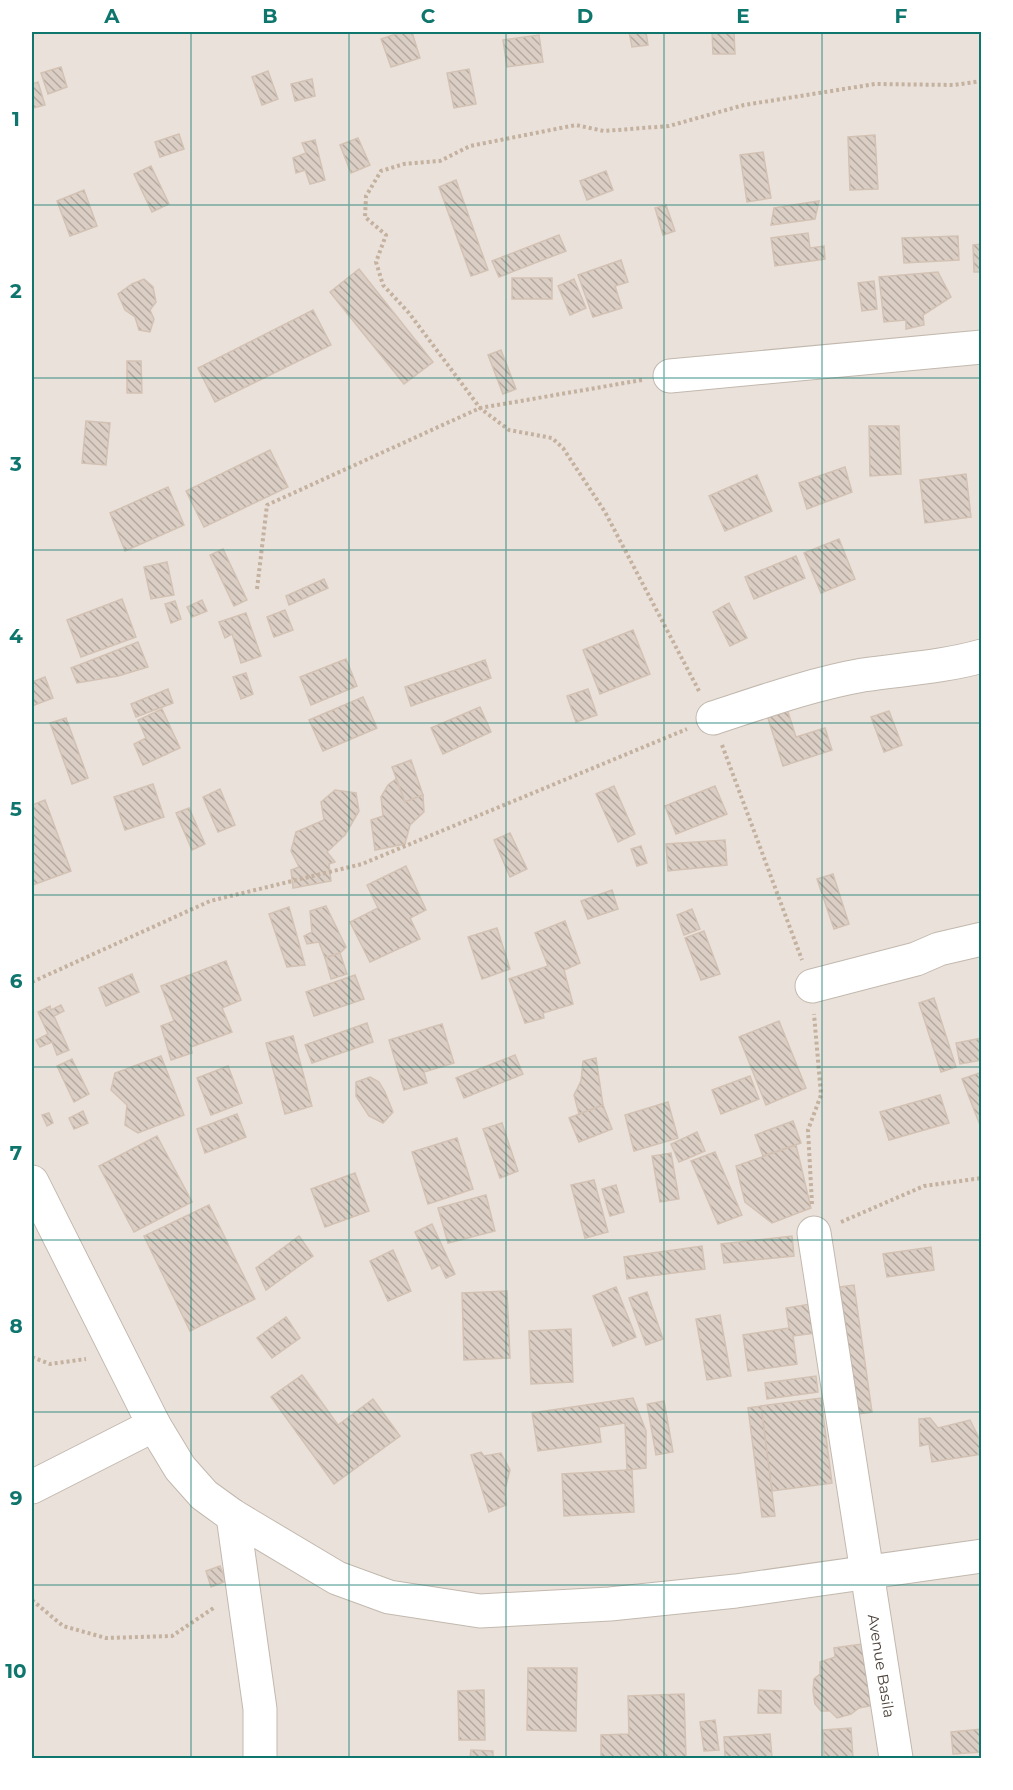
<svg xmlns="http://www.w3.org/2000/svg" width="1013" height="1790" viewBox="0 0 1013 1790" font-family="Montserrat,sans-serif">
	<defs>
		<pattern id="building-back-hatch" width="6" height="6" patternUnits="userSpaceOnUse" patternTransform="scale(1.5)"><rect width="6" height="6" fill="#dbcec4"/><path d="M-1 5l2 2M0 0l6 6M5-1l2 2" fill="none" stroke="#b4a9a0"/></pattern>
	</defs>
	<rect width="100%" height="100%" fill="#f6f1ec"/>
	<rect fill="#eae2da" x="32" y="32" width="949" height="1726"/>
	<g fill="url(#building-back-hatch)" stroke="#d3c2b4" stroke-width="1.5">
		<path d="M402 32H412L420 58 391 67 381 39Z"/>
		<path d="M629 32H646L648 45 632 47Z"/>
		<path d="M712 32H734L735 54H713Z"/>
		<path d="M539 35 543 62 507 67 503 40Z"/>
		<path d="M61 67 67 87 48 94 41 73Z"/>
		<path d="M469 69 476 104 454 108 447 73Z"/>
		<path d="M268 71 278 99 262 105 252 77Z"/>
		<path d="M312 79 315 96 295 101 291 84Z"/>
		<path d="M38 82 45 105 33 108 32 84Z"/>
		<path d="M179 134 184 149 160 157 155 142Z"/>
		<path d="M875 135 878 189 850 190 848 137Z"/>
		<path d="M358 138 370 165 351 173 340 145Z"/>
		<path d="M315 140 325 180 310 184 305 170 296 173 293 158 306 153 302 143Z"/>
		<path d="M763 152 771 198 747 202 740 155Z"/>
		<path d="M151 166 169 204 152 212 134 174Z"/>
		<path d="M606 171 613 190 587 200 580 181Z"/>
		<path d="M456 180 488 270 471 276 439 187Z"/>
		<path d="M84 190 97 226 70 236 57 201Z"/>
		<path d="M819 201 815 219 771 225 774 208Z"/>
		<path d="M666 205 675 231 663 235 655 208Z"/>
		<path d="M808 233 810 248 824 246 825 259 775 266 771 238Z"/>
		<path d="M559 235 566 251 499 277 492 261Z"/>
		<path d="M958 236 959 260 904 263 902 238Z"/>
		<path d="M982 244V272H974L973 245Z"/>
		<path d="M621 260 628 282 615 286 622 308 593 317 578 275Z"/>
		<path d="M359 269 433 362 404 384 330 292Z"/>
		<path d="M938 272 951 297 923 315 924 325 906 329V320L884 322 879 277Z"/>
		<rect x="512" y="278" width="40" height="21"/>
		<path d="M144 279 153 287 156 302 150 310 154 319 150 332 139 330 135 317 125 310 118 294 132 284Z"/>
		<path d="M574 279 586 308 570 315 558 286Z"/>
		<path d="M874 281 877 309 862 311 858 283Z"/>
		<path d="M313 310 331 345 215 402 198 368Z"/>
		<path d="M501 350 516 389 503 394 488 355Z"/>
		<path d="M127 361H141L142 393H127Z"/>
		<path d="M86 421 110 423 106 465 82 463Z"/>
		<path d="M869 426H899L901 474 870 476Z"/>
		<path d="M270 450 288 487 204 527 186 491Z"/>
		<path d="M845 467 852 492 807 509 799 483Z"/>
		<path d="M966 474 971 517 925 523 920 480Z"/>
		<path d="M757 475 772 511 725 531 709 496Z"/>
		<path d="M168 487 184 525 125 551 110 513Z"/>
		<path d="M839 539 855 579 821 593 804 553Z"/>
		<path d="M223 549 247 600 234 606 210 555Z"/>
		<path d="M796 556 805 578 754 599 745 577Z"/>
		<path d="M167 562 174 595 151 599 144 567Z"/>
		<path d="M324 579 328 588 289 605 286 596Z"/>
		<path d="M122 599 136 637 81 657 67 620Z"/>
		<path d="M202 600 207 611 192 617 187 607Z"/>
		<path d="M175 601 181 619 171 623 165 604Z"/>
		<path d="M729 603 747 638 730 646 713 612Z"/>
		<path d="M285 610 293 630 274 637 267 617Z"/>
		<path d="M246 613 261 656 241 663 232 634 225 638 219 622Z"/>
		<path d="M633 630 650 674 600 694 583 650Z"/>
		<path d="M138 642 148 667 118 676 77 683 71 668Z"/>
		<path d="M346 659 357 686 311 705 300 677Z"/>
		<path d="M485 660 491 678 411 706 405 687Z"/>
		<path d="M246 673 253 694 241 699 233 677Z"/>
		<path d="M45 677 53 698 32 706V682Z"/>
		<path d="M168 689 173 703 136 717 131 704Z"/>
		<path d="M588 689 597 715 576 722 567 696Z"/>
		<path d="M363 697 377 728 323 751 309 720Z"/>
		<path d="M480 707 491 732 443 754 431 728Z"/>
		<path d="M162 709 180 748 143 765 134 744 146 738 138 720Z"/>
		<path d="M787 709 796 737 825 728 832 750 783 766 767 715Z"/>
		<path d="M889 711 902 745 884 752 871 717Z"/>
		<path d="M66 718 88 778 72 784 50 723Z"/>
		<path d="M411 760 423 795 405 802 392 767Z"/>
		<path d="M396 779 405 802 423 795 424 812 410 825 405 844 375 850 371 820 383 816 381 797 388 785Z"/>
		<path d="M153 784 164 817 125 830 114 797Z"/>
		<path d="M614 786 635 834 618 842 596 794Z"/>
		<path d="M715 786 727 814 676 834 665 806Z"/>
		<path d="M220 789 235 825 218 832 203 797Z"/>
		<path d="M335 790 356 793 359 811 345 835 327 852 335 862 329 864 331 881 293 888 291 870 299 867 291 851 296 832 324 820 321 802Z"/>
		<path d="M45 800 71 871 33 885 32 805Z"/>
		<path d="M189 808 205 844 192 850 176 813Z"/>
		<path d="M510 833 527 869 510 877 494 840Z"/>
		<path d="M725 840 727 865 668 871 666 844Z"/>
		<path d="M641 846 647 863 637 866 631 849Z"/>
		<path d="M406 866 426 910 410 918 420 939 370 962 350 922 378 908 367 885Z"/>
		<path d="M833 874 849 924 834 929 817 879Z"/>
		<path d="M612 890 618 909 588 919 581 901Z"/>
		<path d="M326 906 346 947 340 953 325 958 319 942 307 944 304 936 312 932 310 911Z"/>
		<path d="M289 907 305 965 287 967 269 914Z"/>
		<path d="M692 909 700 929 684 935 677 915Z"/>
		<path d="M565 921 580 963 564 970 573 1004 543 1013 544 1018 525 1023 509 979 548 966 535 933Z"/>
		<path d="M497 928 510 969 482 979 468 937Z"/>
		<path d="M704 931 720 974 701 980 685 938Z"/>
		<path d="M340 953 347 974 331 979 325 958Z"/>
		<path d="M226 961 241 1000 222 1008 232 1032 191 1047 192 1053 171 1060 161 1026 174 1021 161 986Z"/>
		<path d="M132 974 139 992 106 1006 99 988Z"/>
		<path d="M355 975 364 999 314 1016 306 992Z"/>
		<path d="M934 998 956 1067 941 1072 919 1003Z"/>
		<path d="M61 1005 64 1011 54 1016 69 1050 57 1055 52 1042 40 1047 36 1040 48 1034 38 1012 50 1006 51 1010Z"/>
		<path d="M779 1021 806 1088 766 1105 739 1037Z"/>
		<path d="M367 1023 373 1042 312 1063 305 1045Z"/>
		<path d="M442 1024 454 1063 424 1072 427 1083 404 1090 389 1040Z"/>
		<path d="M293 1036 312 1106 285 1114 266 1043Z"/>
		<path d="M982 1038V1060L960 1064 956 1043Z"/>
		<path d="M515 1055 523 1074 464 1098 456 1078Z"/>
		<path d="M161 1056 184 1115 138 1133 125 1125 127 1105 111 1090 115 1073Z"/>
		<path d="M596 1058 603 1105 579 1114 574 1095 581 1081 583 1061Z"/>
		<path d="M72 1059 89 1094 74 1102 57 1066Z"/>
		<path d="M228 1066 242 1103 211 1115 197 1078Z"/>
		<path d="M982 1072V1125H980L962 1079Z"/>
		<path d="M750 1076 759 1099 721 1114 712 1090Z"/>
		<path d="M370 1077 379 1082 385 1092 393 1112 383 1123 369 1116 356 1096V1082Z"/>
		<path d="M940 1095 949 1123 889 1140 880 1112Z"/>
		<path d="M668 1102 678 1138 634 1151 625 1115Z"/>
		<path d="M603 1105 612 1129 579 1142 569 1118Z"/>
		<path d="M83 1111 88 1123 74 1129 69 1118Z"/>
		<path d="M49 1113 53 1123 47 1126 42 1115Z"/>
		<path d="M237 1114 246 1137 205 1153 197 1129Z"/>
		<path d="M793 1121 801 1143 763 1156 755 1135Z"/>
		<path d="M502 1123 518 1171 500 1178 483 1129Z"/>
		<path d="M697 1132 705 1151 679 1162 671 1144Z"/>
		<path d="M157 1136 192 1202 134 1232 99 1166Z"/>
		<path d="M457 1138 473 1189 428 1204 412 1152Z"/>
		<path d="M796 1145 811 1208 772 1223 745 1202 736 1166Z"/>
		<path d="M715 1152 742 1215 718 1224 691 1161Z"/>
		<path d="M671 1153 679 1199 660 1202 652 1156Z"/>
		<path d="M355 1173 369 1211 325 1227 311 1189Z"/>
		<path d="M594 1180 608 1232 585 1238 571 1185Z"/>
		<path d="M616 1185 624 1212 610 1216 602 1189Z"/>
		<path d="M486 1195 495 1231 448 1243 438 1208Z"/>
		<path d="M209 1205 255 1299 190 1331 144 1236Z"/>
		<path d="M432 1224 455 1274 446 1278 440 1265 432 1269 415 1232Z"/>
		<path d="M299 1236 313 1256 266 1290 256 1268Z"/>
		<path d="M792 1236 794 1256 724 1263 721 1244Z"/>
		<path d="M702 1246 705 1269 627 1279 624 1257Z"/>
		<path d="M931 1247 934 1270 887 1277 883 1254Z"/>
		<path d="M393 1250 411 1291 388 1301 370 1261Z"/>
		<path d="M854 1285 872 1412 858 1414 840 1287Z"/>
		<path d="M616 1287 636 1337 613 1346 593 1296Z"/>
		<path d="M507 1291 510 1358 464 1360 462 1293Z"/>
		<path d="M647 1292 663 1339 646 1345 629 1298Z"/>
		<path d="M810 1304 815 1333 793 1336 797 1364 748 1371 743 1335 789 1328 786 1308Z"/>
		<path d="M720 1315 731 1376 707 1380 696 1319Z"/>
		<path d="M286 1317 300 1338 272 1358 257 1338Z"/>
		<path d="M571 1329 573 1382 531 1384 529 1331Z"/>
		<path d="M302 1375 338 1425 373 1399 400 1436 334 1484 271 1397Z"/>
		<path d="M816 1376 818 1392 767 1399 765 1383Z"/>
		<path d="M633 1398 646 1431V1468L627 1470 625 1423 599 1427 601 1442 538 1451 532 1413Z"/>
		<path d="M821 1398 832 1483 772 1491 761 1406Z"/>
		<path d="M664 1401 673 1452 656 1455 647 1404Z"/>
		<path d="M761 1406 775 1516 762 1517 748 1408Z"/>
		<path d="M930 1418 938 1428 970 1420 982 1444V1454L932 1462 929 1444 920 1446 919 1419Z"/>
		<path d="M481 1452 484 1456 501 1453 510 1470 505 1489 506 1505 489 1512 471 1455Z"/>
		<path d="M627 1470H632L634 1512 564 1516 562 1474Z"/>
		<path d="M220 1566 226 1581 211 1587 206 1571Z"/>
		<path d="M869 1643 875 1705 859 1708 851 1714 837 1718 830 1711H821L815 1704 813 1691 814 1679 820 1674V1662L835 1657 834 1648Z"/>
		<path d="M528 1668H577L576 1731 527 1730Z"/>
		<path d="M484 1690 485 1740H459L458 1691Z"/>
		<path d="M759 1690 781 1691V1713H758Z"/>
		<path d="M684 1694 686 1758H601V1735L629 1734 628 1696Z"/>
		<path d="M715 1720 719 1750 704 1751 700 1722Z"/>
		<path d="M851 1728 853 1758H824L823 1730Z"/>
		<path d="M982 1729V1752L953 1754 951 1732Z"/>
		<path d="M770 1734 772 1758H725L724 1737Z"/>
		<path d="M471 1750 493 1751V1758H470Z"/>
	</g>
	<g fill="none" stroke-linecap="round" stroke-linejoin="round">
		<defs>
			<g id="minor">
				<path d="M670 376 982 347"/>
				<path d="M713 718C762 702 812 684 863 675 903 669 943 667 982 656"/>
				<path d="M812 986 916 959 939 949 982 939"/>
				<path d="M32 1182 154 1425 180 1468 204 1495 233 1516 337 1578 389 1597 480 1611 610 1604 736 1591 982 1556"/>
				<path d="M814 1233 896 1758"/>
				<path d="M32 1487 154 1425"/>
				<path d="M233 1516 260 1709V1758"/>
			</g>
		</defs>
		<use href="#minor" stroke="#c2b8ae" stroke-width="35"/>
		<g stroke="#c4b19f" stroke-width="4" stroke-dasharray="3 3" stroke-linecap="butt">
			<path d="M257 589 267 505 480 408 642 380"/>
			<path d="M699 691 605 512 563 448 552 438 509 430 480 408 409 313 383 285 376 262 386 235 365 217 366 196 381 171 404 164 440 161 470 146 576 125 604 131 669 126 744 105 875 84 954 85 982 81"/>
			<path d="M722 745 802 960"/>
			<path d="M32 982 210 901 362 864 687 729"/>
			<path d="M812 1204 808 1130 821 1095 814 1014"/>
			<path d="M841 1222 924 1186 982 1178"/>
			<path d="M32 1357 50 1364 86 1359"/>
			<path d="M32 1600 63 1626 106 1638 172 1636 215 1607"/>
		</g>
		<use href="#minor" stroke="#fff" stroke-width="33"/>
	</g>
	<path fill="none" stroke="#0f766e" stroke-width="1.5" stroke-opacity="0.55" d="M191 32V1758M349 32V1758M506 32V1758M664 32V1758M822 32V1758M32 205H982M32 378H982M32 550H982M32 723H982M32 895H982M32 1067H982M32 1240H982M32 1412H982M32 1585H982"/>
	<g text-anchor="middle" stroke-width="4.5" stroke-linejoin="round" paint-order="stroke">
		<g font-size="15" fill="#4b4139" stroke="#fff">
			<text transform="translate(881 1666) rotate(81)" y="5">Avenue Basila</text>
		</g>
	</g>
	<rect width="1013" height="1790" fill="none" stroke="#ffffff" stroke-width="66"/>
	<rect x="33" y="33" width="947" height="1724" fill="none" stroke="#0f766e" stroke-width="2"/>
	<g font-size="20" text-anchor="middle" font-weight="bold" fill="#0f766e">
		<text x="112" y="23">A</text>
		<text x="270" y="23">B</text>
		<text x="428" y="23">C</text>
		<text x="585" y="23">D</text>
		<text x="743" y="23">E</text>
		<text x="901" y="23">F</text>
		<text x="16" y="126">1</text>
		<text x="16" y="298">2</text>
		<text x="16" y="471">3</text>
		<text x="16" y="643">4</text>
		<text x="16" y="816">5</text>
		<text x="16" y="988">6</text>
		<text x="16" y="1160">7</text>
		<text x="16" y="1333">8</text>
		<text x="16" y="1505">9</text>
		<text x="16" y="1678">10</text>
	</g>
</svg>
